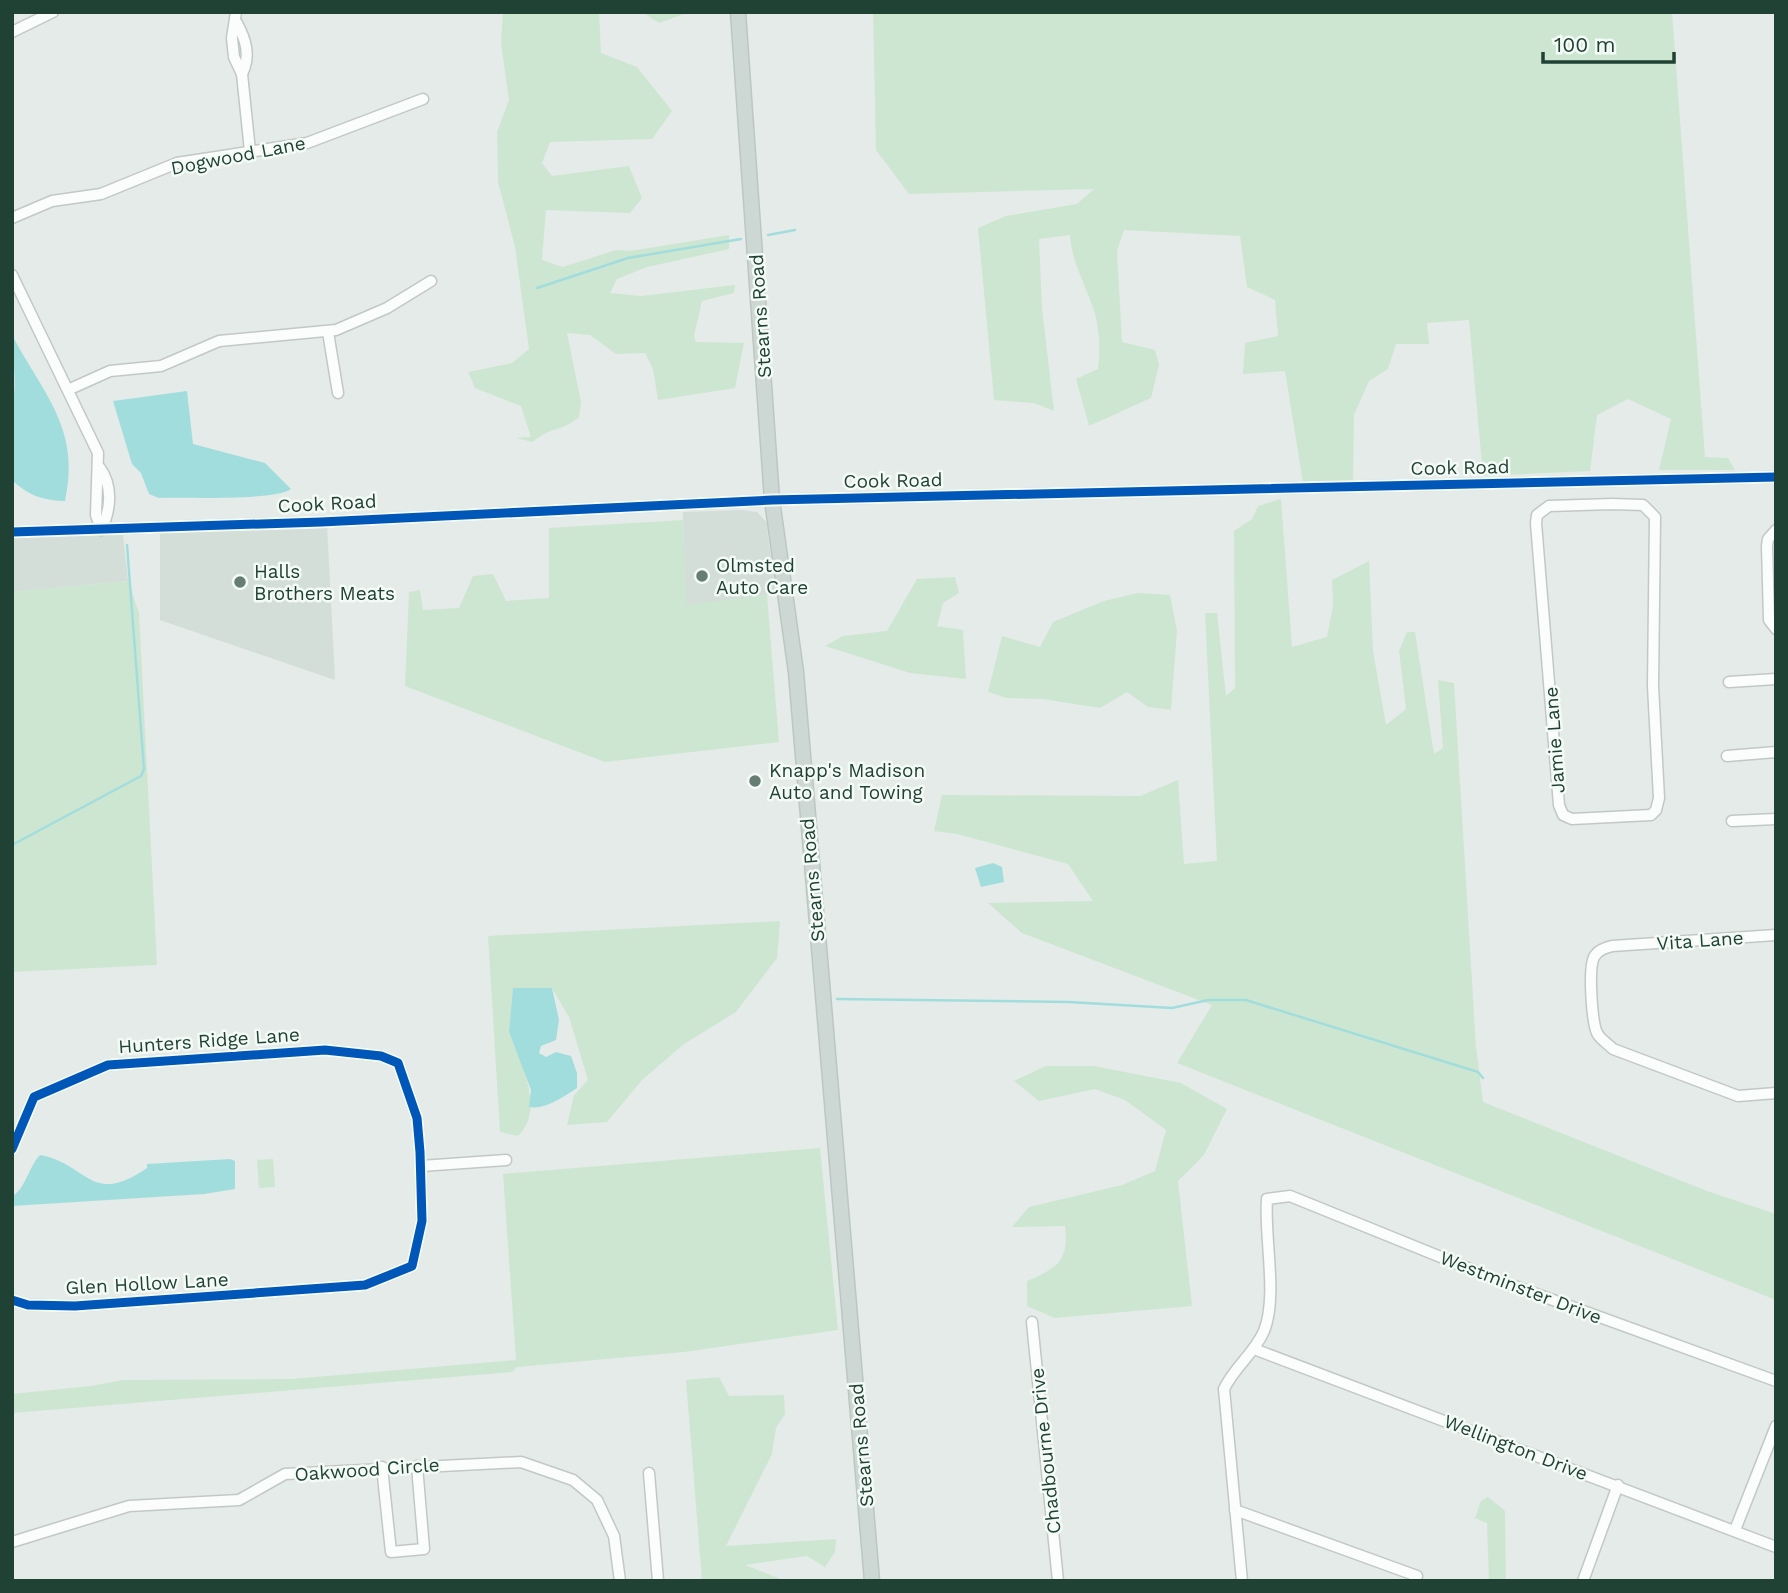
<svg xmlns="http://www.w3.org/2000/svg" width="1788" height="1593" viewBox="0 0 1788 1593" font-family="'Work Sans',sans-serif">
	<rect width="100%" height="100%" fill="#e5ebe8"/>
	<g fill="#d2ded7">
		<path d="M742 510 757 512 766 522 776 594 685 606 683 512Z"/>
		<path d="M327 525 335 680 160 620V531Z"/>
		<path d="M123 535 128 581 12 592V537Z"/>
	</g>
	<g fill="#cde6d1">
		<path d="M503 12H599L601 53 637 67 672 111 652 139 550 142 542 163 552 176 629 166 642 198 630 213 546 210 542 260 563 267 616 250 630 251 729 235V249L647 267 617 279 610 293 641 296 735 285 734 293 702 301 694 336 696 342 744 343 735 388 658 400 653 369 645 353 616 354 590 335 567 333 581 402 579 417C560 433 552 425 533 442L516 438 531 437 521 406 475 388 468 372 512 363 529 349 515 247 498 182 497 132 509 100 501 43Z"/>
		<path d="M642 12H690L659 23Z"/>
		<path d="M873 12H1672L1705 457 1728 458 1735 470H1659L1671 419 1628 399 1597 415 1590 471 1483 476 1469 320 1427 323 1429 344H1396L1388 369 1369 381 1354 415 1353 481 1303 483 1285 371 1243 374 1245 343 1278 336 1275 300 1247 287 1240 236 1124 230 1117 251 1122 342 1155 350 1159 365 1151 398 1089 426 1076 379 1098 369C1100 352 1100 332 1095 314 1087 287 1072 264 1070 235L1039 239 1042 308 1054 411 1034 403 994 400 978 228 1006 216 1077 204 1094 189 909 194 876 150Z"/>
		<path d="M1281 499 1292 647 1327 637 1333 606 1332 580 1369 561 1373 651 1386 725 1406 709 1399 651 1407 632H1415L1434 754 1443 748 1438 680 1454 683 1476 1047 1483 1102 1707 1191 1776 1214V1300L1177 1063 1212 1005 1022 933 988 903 1093 901 1068 864 957 834 934 831 942 795 1140 796 1178 780 1184 864 1217 861 1205 613H1217L1226 696 1235 688 1234 531 1252 519 1258 506Z"/>
		<path d="M683 520 686 605 767 595 779 742 605 762 405 686 409 592 420 590 423 610 459 608 473 576 493 574 506 601 549 598V528Z"/>
		<path d="M955 577 959 593 943 603 937 626 963 630 966 679 910 673 825 646 843 636 887 631 917 579Z"/>
		<path d="M128 581 139 613 157 965 12 972V592Z"/>
		<path d="M1138 593 1170 595 1177 631 1171 710 1148 707 1127 692 1100 708 1043 699 1007 698 988 692 1002 636 1040 647 1053 622 1104 601Z"/>
		<path d="M780 921 777 958 736 1012 684 1044 642 1080 607 1122 567 1125 574 1095 588 1080 569 1017 552 988 509 1032C520 1062 546 1109 518 1136L500 1132 488 936Z"/>
		<path d="M1046 1066H1094L1181 1083 1227 1109 1204 1155 1178 1181 1192 1306 1055 1318 1027 1306V1281C1057 1268 1069 1262 1065 1226L1012 1227 1029 1207 1122 1185 1155 1171 1166 1130 1125 1100 1095 1089 1039 1101 1014 1081Z"/>
		<path d="M820 1148 838 1330 684 1352 517 1367 512 1372 12 1413V1394L91 1386 123 1380 292 1379 516 1360 503 1174Z"/>
		<path d="M273 1159 275 1187 259 1188 257 1160Z"/>
		<path d="M719 1377 729 1396 784 1395 785 1414 776 1428 772 1454 726 1546 836 1539 835 1552 825 1567 807 1556 745 1565 786 1581H702L686 1380Z"/>
		<path d="M1488 1497 1505 1511 1506 1581H1489L1487 1523 1475 1518 1481 1501Z"/>
	</g>
	<g fill="#a2ddde">
		<path d="M12 335C44 395 81 429 65 501 44 501 27 495 12 480V403C18 388 12 354 12 335Z"/>
		<path d="M187 391 193 444 265 463 291 489C275 501 185 497 159 498L149 494 141 473 132 464 113 401Z"/>
		<path d="M993 863 1002 867 1004 882 981 887 975 868Z"/>
		<path d="M513 988H552L559 1020 556 1040 541 1046 539 1053 546 1057 556 1052 571 1056 577 1073V1088C563 1097 545 1110 529 1107L531 1090 509 1032Z"/>
		<path d="M40 1155C89 1164 90 1207 147 1168V1164L230 1159 235 1161V1189L204 1194 12 1206V1197C27 1186 28 1168 40 1155Z"/>
	</g>
	<g fill="none" stroke-linecap="round" stroke-linejoin="round">
		<g stroke="#a2ddde" stroke-width="2.5">
			<path d="M768 235 795 230"/>
			<path d="M537 288 628 258 741 239"/>
			<path d="M12 845 141 776 144 769 127 545"/>
			<path d="M837 999 1069 1002 1172 1008 1208 1000H1246L1478 1072 1483 1078"/>
		</g>
		<defs>
			<g id="minor">
				<path d="M236 12 232 38 234 57 242 74 250 151"/>
				<path d="M237 23C246 40 251 56 242 74"/>
				<path d="M12 32 53 12"/>
				<path d="M12 218 52 201 101 194 177 163 307 143 423 99"/>
				<path d="M12 275 98 453 96 515 101 530"/>
				<path d="M328 332 338 393"/>
				<path d="M70 389 110 371 161 366 219 341 336 330 387 308 431 281"/>
				<path d="M100 468C113 486 111 510 101 530"/>
				<path d="M1612 504 1643 505 1655 517 1653 686 1659 798 1656 810 1651 815 1572 819 1563 815 1559 805 1536 523 1537 515 1549 506Z"/>
				<path d="M1776 530 1768 539 1767 546 1769 620 1776 629"/>
				<path d="M12 532 321 522 772 500 1776 477"/>
				<path d="M1729 682 1776 679"/>
				<path d="M1727 756 1776 752"/>
				<path d="M1732 821 1776 819"/>
				<path d="M1776 935 1612 946C1605 948 1598 950 1594 957 1588 969 1592 1022 1597 1033 1600 1039 1608 1044 1613 1049L1738 1096 1776 1093"/>
				<path d="M12 1149 34 1097 108 1065 325 1050 381 1056 398 1063 417 1118 420 1152 422 1221 412 1266 365 1285 75 1306 28 1305 12 1300"/>
				<path d="M421 1166 506 1160"/>
				<path d="M1032 1322 1058 1581"/>
				<path d="M1254 1349 1776 1547"/>
				<path d="M382 1467 391 1552 424 1549 417 1466"/>
				<path d="M649 1473 658 1581"/>
				<path d="M1235 1510 1417 1576"/>
				<path d="M1735 1530 1776 1426"/>
				<path d="M12 1542 129 1506 239 1500 285 1474 521 1462 573 1480 597 1500 614 1536 620 1581"/>
				<path d="M1242 1581 1224 1389C1235 1366 1254 1354 1264 1331 1278 1296 1264 1238 1267 1199L1290 1196 1495 1279 1776 1381"/>
				<path d="M1583 1581 1618 1485"/>
			</g>
			<path id="major" d="M738 12 772 500 796 672 872 1581"/>
		</defs>
		<use href="#minor" stroke="#c2c8c5" stroke-width="13"/>
		<use href="#major" stroke="#bcc7c3" stroke-width="17"/>
		<use href="#minor" stroke="#fbfcfc" stroke-width="10"/>
		<use href="#major" stroke="#cdd7d3" stroke-width="14"/>
		<defs>
			<g id="cycleway">
				<path d="M12 532 321 522 772 500 1776 477"/>
				<path d="M12 1149 34 1097 108 1065 325 1050 381 1056 398 1063 417 1118 420 1152 422 1221 412 1266 365 1285 75 1306 28 1305 12 1300"/>
			</g>
		</defs>
		<use href="#cycleway" stroke="#f4faf6" stroke-width="13"/>
		<use href="#cycleway" stroke="#0057b8" stroke-width="9"/>
	</g>
	<g fill="#657d73" stroke="#f4faf6" stroke-width="2.5">
		<circle cx="702" cy="576" r="7"/>
		<circle cx="240" cy="582" r="7"/>
		<circle cx="755" cy="781" r="7"/>
	</g>
	<g text-anchor="middle" stroke-width="5" stroke-linejoin="round" paint-order="stroke">
		<g font-size="19" fill="#204234" stroke="#f4faf6">
			<text transform="translate(238 155) rotate(-11)" y="7">Dogwood Lane</text>
			<text transform="translate(760 316) rotate(-94)" y="7">Stearns Road</text>
			<text transform="translate(1460 467) rotate(-1)" y="7">Cook Road</text>
			<text transform="translate(893 480) rotate(-1)" y="7">Cook Road</text>
			<text transform="translate(327 503) rotate(-3)" y="7">Cook Road</text>
			<text transform="translate(1554 740) rotate(-94)" y="7">Jamie Lane</text>
			<text transform="translate(812 880) rotate(-95)" y="7">Stearns Road</text>
			<text transform="translate(1700 940) rotate(-4)" y="7">Vita Lane</text>
			<text transform="translate(209 1040) rotate(-4)" y="7">Hunters Ridge Lane</text>
			<text transform="translate(147 1283) rotate(-3)" y="7">Glen Hollow Lane</text>
			<text transform="translate(1521 1287) rotate(21)" y="7">Westminster Drive</text>
			<text transform="translate(861 1445) rotate(-95)" y="7">Stearns Road</text>
			<text transform="translate(1516 1447) rotate(21)" y="7">Wellington Drive</text>
			<text transform="translate(1045 1451) rotate(-96)" y="7">Chadbourne Drive</text>
			<text transform="translate(367 1469) rotate(-4)" y="7">Oakwood Circle</text>
		</g>
		<g font-size="19" fill="#204234" stroke="#f4faf6" text-anchor="start">
			<text x="716" y="572">Olmsted<tspan x="716" dy="22">Auto Care</tspan></text>
			<text x="254" y="578">Halls<tspan x="254" dy="22">Brothers Meats</tspan></text>
			<text x="769" y="777">Knapp's Madison<tspan x="769" dy="22">Auto and Towing</tspan></text>
		</g>
	</g>
	<rect width="1788" height="1593" fill="none" stroke="#204234" stroke-width="28"/>
	<path d="M1543 52v10h131v-10" fill="none" stroke="#204234" stroke-width="3.5"/>
	<text x="1554" y="52" font-size="21" fill="#204234" stroke="#f4faf6" stroke-width="5" paint-order="stroke">100 m</text>
</svg>
